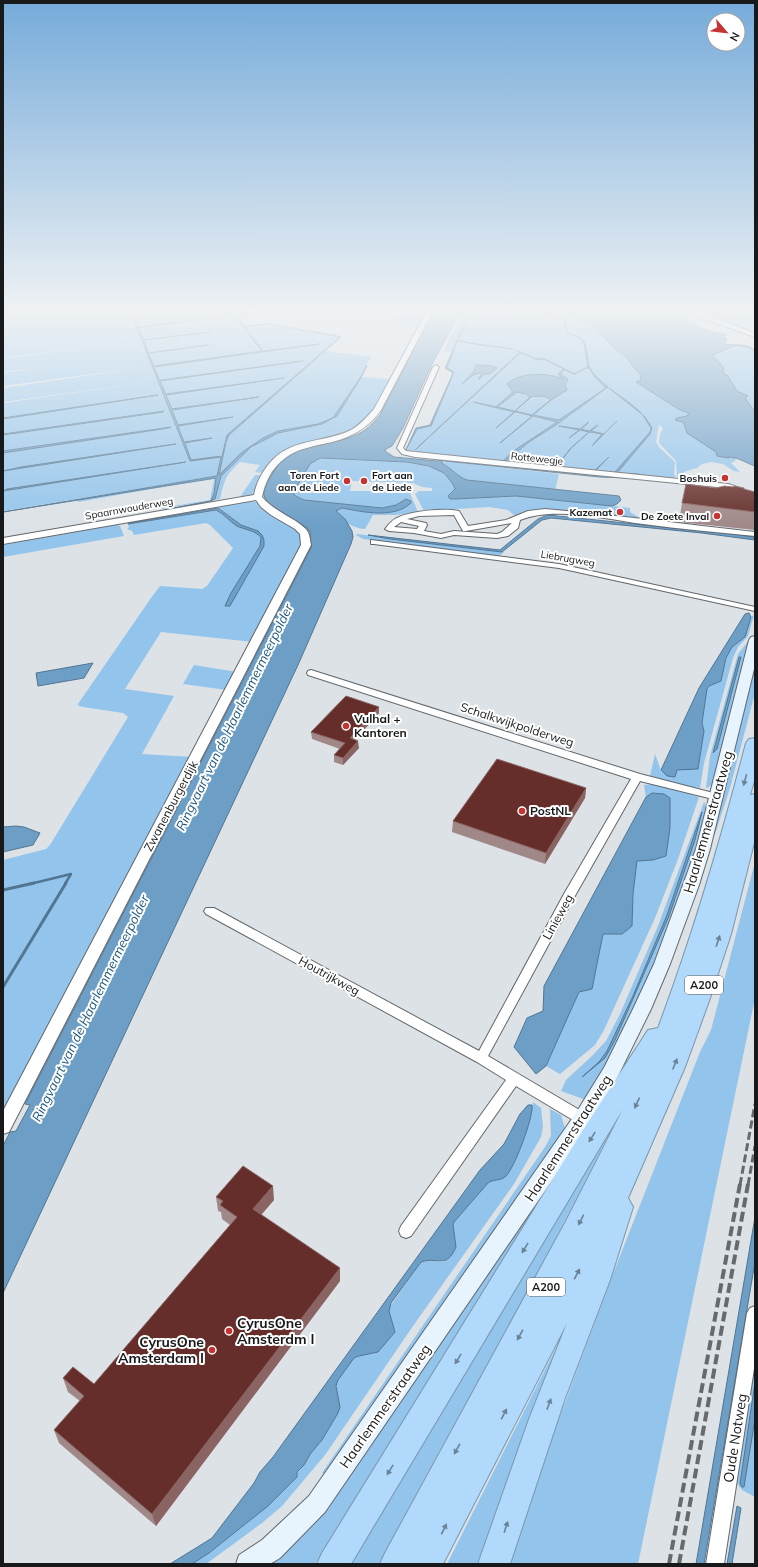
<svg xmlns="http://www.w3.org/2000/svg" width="758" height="1567" viewBox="0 0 758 1567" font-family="Mulish,sans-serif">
	<rect width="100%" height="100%" fill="#dce2e6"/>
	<g fill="#93c4eb" fill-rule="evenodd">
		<path d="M3 309H229L232 312 230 309H301L240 317 247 325 268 323 343 336H338L339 339 334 343 227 435 222 454 219 456 222 458 217 476 3 511V491L183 462 3 490V452L170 427 3 451V435L164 411 3 434V418L153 396 3 418V403L147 382 3 402V388L147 367 3 386V373L60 365 3 372V359L135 341 3 358ZM133 318H134C141 332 145 349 152 363 156 373 160 382 164 393L167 394 166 397 177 424 179 425 178 426 183 441 186 442 185 444 191 460 209 458 190 461Z"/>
		<path d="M340 309H373L366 314H342Z"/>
		<path d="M399 309H427L419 324 391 322Z"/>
		<path d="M463 309H471L451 352 444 351Z"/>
		<path d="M472 309H559L581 320 596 329 613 347 625 356 641 376 640 381 637 382 680 410 689 413 687 416 677 418 675 420 683 422 687 433C696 439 715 445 717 456L736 458 735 461 731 463 740 472 734 471 723 464 711 462 702 464 697 468 686 471 677 477 676 461 659 443 660 434 663 429 659 424 656 442 659 447 675 462 674 474 676 477 670 479 616 473 651 432 652 428 647 419 651 428 650 432 615 473 595 471 607 459 593 472 506 461 521 448 607 389 606 388 558 421 512 411 514 413 557 422 520 447 503 461H489L416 453V450L519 354 523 353 537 360 544 359 571 373 548 360 543 358 536 359 516 350 520 352 420 445 414 452 415 454 406 452 417 429 431 426 454 372 447 368 453 351ZM476 365 492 366 497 368 490 374H484L480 379H478L482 374 481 373 473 375 462 384 474 371ZM540 374C556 378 561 373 567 390L551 400 535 413 550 398C536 392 528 402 517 410L530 397 526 394 517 392 497 406 513 392 507 384C514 373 529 376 540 374Z"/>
		<path d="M690 309H755V324L747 321 733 326Z"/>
		<path d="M739 346H746L755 352V413L723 373 724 368 711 355 731 347Z"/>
		<path d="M326 351 372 357 366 365 361 377 390 379 369 417 348 432 300 444 285 450 272 461 264 473 255 472 260 465 240 462C225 476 225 479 220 499L215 500 221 476 243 454 262 440 278 433 322 424 333 419 337 416 361 377 333 418 318 424 278 431 263 438 241 453 219 475 226 442 229 435Z"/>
		<path d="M319 458 408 462 429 466 444 473C447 477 454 484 455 489L450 498 451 499 516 496 603 505 594 495 463 481 440 463 444 461 559 474 555 490 619 496 621 500 614 506 630 508V512L643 520 613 515 546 509 532 510 516 517 508 510 489 507 424 511 415 494 419 491H432V488L422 487 413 483 352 481 350 491H409L418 512 396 515H373L365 529C353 528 342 522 336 511L342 508 385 513 406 507 403 500 396 505 382 508 312 502 304 500 294 494V491L310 464Z"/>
		<path d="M255 475H262L252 495 224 502 223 500 240 497Z"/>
		<path d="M214 478 217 479 211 501 162 509 161 508 210 500 214 479 167 486 79 502 77 500Z"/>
		<path d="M246 500 256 502 260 506 291 525 299 532 301 536 302 545 253 642 161 632 125 689 174 696 142 754 193 757 62 1004 58 1005 3 1113V860L46 849 50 845 128 717 123 713 83 707 79 706 78 704 151 598 160 586 202 589 207 586 233 548 210 525 206 523 134 535 132 531 127 529 129 527 128 524 216 510C224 514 229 521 237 526 245 530 254 530 261 537L260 546 231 593 230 606 264 546V540L258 531 241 525 218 508 220 505Z"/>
		<path d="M117 525 120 526 124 536 3 557V545Z"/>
		<path d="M357 534 504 552 499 556 363 539 356 535Z"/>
		<path d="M754 615 748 636 738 647 733 658 704 763 700 788 673 784 654 779 655 777 650 776 655 754 661 771 668 777 677 770 698 768 704 731 702 723 707 689 709 686 721 681 726 658 732 647 745 637 751 617Z"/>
		<path d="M753 635 750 644 715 782 709 787 706 788 710 756 738 654Z"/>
		<path d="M755 660V693L730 788 715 834 712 836Z"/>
		<path d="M194 665 237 672 227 690 183 684Z"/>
		<path d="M653 784 699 797 678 859 655 918 604 1030 595 1045 560 1074 546 1066 579 992 592 989 603 934H622L632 926 633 894 637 861 653 860 664 794 653 793 646 797 644 785Z"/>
		<path d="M704 802 707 807 705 823 665 940 618 1046 586 1100 561 1091 566 1080 593 1055 606 1041 620 1014 658 926Z"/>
		<path d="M755 862V998L638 1564H509L543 1461 611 1279 700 1052 711 1030Z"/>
		<path d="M602 1099 360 1497 315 1564H266Z"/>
		<path d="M625 1100C551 1258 460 1409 379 1564H350Z"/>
		<path d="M533 1102 541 1108 543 1126 541 1137 514 1184 413 1326 325 1455 282 1506 262 1523 206 1564H192C230 1539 264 1510 297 1477V1473L304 1465 311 1453 322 1440 338 1413 340 1407 336 1386 338 1380 351 1360 359 1356 378 1352 395 1332 389 1311V1308L421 1262 425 1260 443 1262 455 1249 453 1225 454 1222 488 1183 494 1180 505 1178 530 1118Z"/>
		<path d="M550 1109 561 1115 565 1128 558 1142 327 1476 322 1473 545 1147 551 1136Z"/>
		<path d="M563 1334 481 1564H447Z"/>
		<path d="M755 1341V1382L740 1484 744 1486 755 1419V1497L742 1490 736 1482Z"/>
	</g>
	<g fill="#6c9ec6" stroke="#527692" fill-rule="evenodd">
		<path d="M229 309 236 315 290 309 237 316 245 326 267 324 341 337 229 435 226 442 219 475 241 453 263 438 278 431 318 424 333 418 362 375 367 365 362 376 337 416 322 424 278 433 251 447 221 476 215 499 211 501 164 510 211 501 214 493 216 478 3 512 217 476 221 457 190 461 133 318H134L139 327 229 316 138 328 144 340 210 332 144 340 148 353 209 345 149 353V355L154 366 262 351ZM269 324 337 336 339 338 227 435 222 456 191 460 185 443 212 438 184 442 178 426 233 417 178 425 172 410 259 397 172 409 166 395 284 378 166 394 160 381 303 361 161 380 159 379 154 367 320 344 263 351 245 327Z"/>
		<path d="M435 309H460L450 331 431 366 403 428 392 446 386 449 385 451 394 457 437 461 444 460 441 463C451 467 457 477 467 480L619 496 621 500 617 504 612 506 516 496 455 499H450L448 496 455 489C454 484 447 477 444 473L429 466 407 462 320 458 310 464 294 491V495L304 500 382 508 396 505 406 499 411 501V503C394 519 363 512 342 508L336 511 345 519 352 531 353 537 351 544 298 665 3 1293V1146L10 1132 16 1131 30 1105 25 1104 311 548 310 532 307 528C296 519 274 511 266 500 261 492 265 485 270 478 273 473 276 467 280 462 300 441 335 447 360 433 368 429 374 422 380 415Z"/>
		<path d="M471 309H472L458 340C476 346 495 346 513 349L457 341 447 368 454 372 431 426 417 429 405 452 416 428 430 425 453 373 445 368Z"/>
		<path d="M537 309 565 321 567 333C572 335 578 336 582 339 589 345 586 359 589 366 593 375 601 381 608 387L556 425 529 442 506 461H503L515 450 557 422 533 416 500 443 532 416 515 412 496 428 514 412 473 402 496 407 513 392 507 384C516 372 553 372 563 380L558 374 564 369 544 359 537 360 523 353 519 354 415 450 520 352 515 350 536 359 543 358 574 374 588 367 584 344 582 340 566 332 564 321ZM585 368H589L595 377 606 388 559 420 533 415 551 400 567 390 565 385 568 379 561 375 562 371 565 370 575 374ZM517 392 526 394 530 397 515 411 497 407ZM540 396 547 397 550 400 532 415 515 411 532 397Z"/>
		<path d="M559 309H670L668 311 670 313 682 314 689 318 685 320 689 324H694C704 331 714 331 726 335L723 337 727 339 724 344C733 346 751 342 755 352 736 338 727 351 712 355L724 368 723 373 728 376 737 391 748 396 745 398 755 412V466C746 463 738 457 728 457L729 458 717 456 716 452 687 433 683 422 675 420 677 418 687 416 689 413 680 410 636 382 640 381 641 376 625 356 613 347 596 329 581 320Z"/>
		<path d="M476 365 492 366 497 368 490 374H484L480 379H478L482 374 480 373 473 375 462 384 474 371Z"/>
		<path d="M609 388C625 400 643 410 652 428L650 434 617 473 637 474 671 480 525 465 556 467 571 448 589 432 580 430 569 438 579 430 559 426 580 429 589 422 581 429 589 431 598 425 591 431 604 434 617 421 592 446 602 434 589 432 571 448 556 467 593 472 609 457 595 471 612 473 616 471 650 432 651 428 643 415Z"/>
		<path d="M158 395 3 419V418Z"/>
		<path d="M164 411 163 412 3 435V434Z"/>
		<path d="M171 427 169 428 3 453V451Z"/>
		<path d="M175 444H176L3 471 21 467Z"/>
		<path d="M446 460 627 478H628L599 477 445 461Z"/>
		<path d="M186 462 3 491 7 489Z"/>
		<path d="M218 508 241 525 258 531 262 535 264 540V546L230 606H225L231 593 260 546 261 537C254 530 245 530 237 526 229 521 224 514 216 510L128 524V523Z"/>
		<path d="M548 515 731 534 753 537 755 540 702 533 551 518 542 520 502 552 390 539 368 535 500 550 538 519Z"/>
		<path d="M749 613 751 617 745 637 732 647 726 658 721 681 709 686 707 689 702 723 704 731 698 769 677 770 675 777 667 776 661 770 699 688 740 622 745 614Z"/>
		<path d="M739 657H741L717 749 713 753Z"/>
		<path d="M93 663 84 678 38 686 36 673Z"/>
		<path d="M652 793 664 794 670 798V828L666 856 653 860 637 861 633 894 632 926 622 934H603L592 989 579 992 546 1066 536 1074 514 1047 527 1018 543 1011 544 986 646 797Z"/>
		<path d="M702 812 695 840 669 916 615 1040 605 1058 582 1077 599 1062 607 1051 633 996 667 915Z"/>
		<path d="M16 826 24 827 40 833 33 845 3 852V827Z"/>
		<path d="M528 1105H532C534 1116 514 1170 505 1177 500 1181 493 1179 488 1183L454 1222 453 1225 456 1247C446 1270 437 1256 421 1262L391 1303 389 1311 395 1332 378 1352 359 1356 354 1358 338 1380 336 1386 340 1407 338 1413 322 1440 311 1453 304 1465 297 1472V1477L268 1506 209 1553 192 1564H170L212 1538 254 1483 260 1472 273 1457 480 1170 504 1144 520 1114Z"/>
		<path d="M755 1217V1262L704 1564H696Z"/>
		<path d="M755 1382V1419L744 1487H742L740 1484Z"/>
		<path d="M737 1506 741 1508 732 1564H727Z"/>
	</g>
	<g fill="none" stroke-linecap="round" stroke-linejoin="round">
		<path stroke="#527692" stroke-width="2.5" d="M30 884 71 874 65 884"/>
		<g stroke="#527692" stroke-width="3">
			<path d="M3 890 34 883"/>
			<path d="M3 987 66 883"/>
		</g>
		<defs>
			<g id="minor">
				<path d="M682 309H689L755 333V337L696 316Z"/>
				<path d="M436 365 439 367 403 448 406 451 728 484C742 488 755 493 755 509H752L742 495 727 488 415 457 402 454 397 448 433 367Z"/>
				<path d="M545 509C615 515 685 524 755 532V536C718 532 680 529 643 524 606 519 555 506 520 520L518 528 508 536 497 538 454 535 441 538 414 533 389 531 385 529C389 524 393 519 399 517 413 511 443 508 459 511L468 526 506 520 528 511ZM454 515 463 531H466L512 523 502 532 497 534 454 531 441 534 424 531 427 525 426 523 407 519 419 516ZM401 522 419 526 417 529 394 527Z"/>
				<path d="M371 540 559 564 755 607V611L559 568 374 544H371Z"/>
				<path d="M311 670 640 774 721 795 722 797 717 800 640 781 576 894 488 1056 588 1115 590 1119 588 1123 583 1125 578 1123 516 1086 411 1236 406 1238 401 1236 399 1231 401 1226 506 1080 477 1062 206 914 204 911 206 908H214L479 1051 564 894 631 779 308 675 307 673 308 671Z"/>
				<path d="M755 1306V1362L724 1564H706L747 1313 750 1308Z"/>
			</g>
			<path id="tertiary" d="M428 309H434L381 410C372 423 360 432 345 438 318 448 294 444 274 469 268 477 264 487 262 497 274 512 302 521 308 532 310 536 310 541 311 545L9 1132 3 1134V1111L301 545 300 534 295 529 271 515 261 507 256 500 3 544V538L254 495C256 484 261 474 268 465 290 437 322 444 351 430 360 425 367 417 374 409Z"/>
			<path id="secondary" d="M755 636V665L710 849 699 885 670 964 651 1009 618 1076 590 1125 325 1512 280 1558 270 1564H236L239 1555 262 1540 309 1496 576 1113 605 1066 633 1009 654 964 683 885 696 849 749 640 751 637Z"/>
			<path id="motorway" d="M755 738V778L750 795 755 794V839L731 934 709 1001 685 1067 628 1198 633 1207 610 1280 565 1398 510 1564H478L529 1419 567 1323 443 1564H380L385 1553 566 1221 623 1109 351 1564H317L322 1553 585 1127 648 1030 658 1028C693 935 721 839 746 743L749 739Z"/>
		</defs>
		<use href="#minor" stroke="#62676b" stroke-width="2"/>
		<use href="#tertiary" stroke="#62676b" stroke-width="2"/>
		<use href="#secondary" stroke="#62676b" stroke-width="2"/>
		<use href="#motorway" stroke="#7a96ac" stroke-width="2"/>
		<use href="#minor" fill="#fff" fill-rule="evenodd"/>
		<use href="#tertiary" fill="#fff" fill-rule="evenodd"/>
		<use href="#secondary" fill="#e7f4fe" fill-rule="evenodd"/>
		<use href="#motorway" fill="#b0d9fb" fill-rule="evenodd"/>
		<g stroke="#666a6c" stroke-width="3" stroke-dasharray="8 3.5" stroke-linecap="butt">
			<path d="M740 1185 755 1104"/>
			<path d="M748 1185 755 1146"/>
		</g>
		<g stroke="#666a6c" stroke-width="4" stroke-dasharray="10 4.5" stroke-linecap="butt">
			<path d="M669 1564 740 1184"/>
			<path d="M679 1564 748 1184"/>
		</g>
	</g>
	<g fill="#a08888">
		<path d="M716 488 744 489 755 492V530L679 522 682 503Z"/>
		<path d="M379 713 355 740 359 748 343 765 334 762V755L340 749 312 739 311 732Z"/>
		<path d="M586 788 585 798 545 864 452 832 453 821Z"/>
		<path d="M216 1197 274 1200 261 1215 340 1281 156 1526 59 1443 54 1430 80 1401 68 1392 63 1378 94 1384 230 1225 222 1219 221 1212 218 1211Z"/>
	</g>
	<g fill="#896462">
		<path d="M379 707V713L350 745V738Z"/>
		<path d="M358 741 359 748 343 765V758Z"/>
		<path d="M586 788 585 798 545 864 546 853Z"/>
		<path d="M273 1186 274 1200 254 1223 253 1209Z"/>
		<path d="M340 1268V1281L156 1526 152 1514Z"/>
	</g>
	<g fill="#652e2a" stroke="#896462">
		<path d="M686 484 716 488 724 486 734 487V486L744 488V489L755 492V512L682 503Z"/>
		<path d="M346 696 379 707 350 738 358 741 343 758 334 755 345 743 311 732Z"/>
		<path d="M497 759 586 788 546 853 453 821Z"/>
		<path d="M243 1166 273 1186 253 1209 340 1268 152 1514 54 1430 84 1396 63 1378 73 1367 94 1384 237 1217 220 1205 223 1201 216 1197Z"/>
	</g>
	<defs><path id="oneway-solid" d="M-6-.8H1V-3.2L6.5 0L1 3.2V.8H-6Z"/></defs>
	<g fill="#6b8396">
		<use href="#oneway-solid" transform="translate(745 780) rotate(105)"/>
		<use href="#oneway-solid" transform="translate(718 941) rotate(-72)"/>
		<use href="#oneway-solid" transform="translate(675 1064) rotate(-68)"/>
		<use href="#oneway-solid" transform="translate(637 1103) rotate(115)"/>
		<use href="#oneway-solid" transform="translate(592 1137) rotate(122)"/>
		<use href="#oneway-solid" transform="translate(581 1220) rotate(117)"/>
		<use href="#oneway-solid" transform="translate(525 1248) rotate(121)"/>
		<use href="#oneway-solid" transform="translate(577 1274) rotate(-62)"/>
		<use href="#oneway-solid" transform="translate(520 1335) rotate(119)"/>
		<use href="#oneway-solid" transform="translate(458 1359) rotate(121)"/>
		<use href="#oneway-solid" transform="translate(549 1404) rotate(-70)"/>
		<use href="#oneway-solid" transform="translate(504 1414) rotate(-62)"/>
		<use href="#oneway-solid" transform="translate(457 1449) rotate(119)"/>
		<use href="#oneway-solid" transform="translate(390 1470) rotate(121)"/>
		<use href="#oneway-solid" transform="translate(506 1527) rotate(-72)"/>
		<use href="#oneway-solid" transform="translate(444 1529) rotate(-64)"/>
	</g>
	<linearGradient id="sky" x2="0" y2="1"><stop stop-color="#76abda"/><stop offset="0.59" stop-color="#eff2f4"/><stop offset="1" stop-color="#eff2f4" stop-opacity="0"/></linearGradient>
	<rect width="758" height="528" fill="url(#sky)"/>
	<g fill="#c33433" stroke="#fff" stroke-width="1.5">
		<circle cx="725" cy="478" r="4"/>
		<circle cx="347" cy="481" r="4"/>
		<circle cx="364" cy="481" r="4"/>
		<circle cx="620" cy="512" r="4"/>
		<circle cx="717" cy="516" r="4"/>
		<circle cx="346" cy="726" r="4"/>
		<circle cx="522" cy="811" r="4"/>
		<circle cx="229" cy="1331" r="4"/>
		<circle cx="212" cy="1350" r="4"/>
	</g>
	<g text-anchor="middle" stroke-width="4" stroke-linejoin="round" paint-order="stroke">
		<g font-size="10" fill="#17191a" stroke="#fff">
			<text transform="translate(537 458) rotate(6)" y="4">Rottewegje</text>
			<text transform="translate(129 508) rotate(-10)" y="4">Spaarnwouderweg</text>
			<text transform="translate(568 558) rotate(10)" y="4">Liebrugweg</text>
		</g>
		<g font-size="10" font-weight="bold" fill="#17191a" stroke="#fff" text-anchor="end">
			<text x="339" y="479">Toren Fort<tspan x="339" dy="12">aan de Liede</tspan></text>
			<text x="372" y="479" text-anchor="start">Fort aan<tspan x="372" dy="12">de Liede</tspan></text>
			<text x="717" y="482">Boshuis</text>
			<text x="612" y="516">Kazemat</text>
			<text x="709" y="520">De Zoete Inval</text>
		</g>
		<g fill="#fff" stroke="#5d5e5f" stroke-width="1">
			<rect x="685" y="976" width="38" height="18" rx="3"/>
			<rect x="527" y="1278" width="38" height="18" rx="3"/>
		</g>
		<g font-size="11" font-weight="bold" fill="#17191a">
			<text x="704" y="989">A200</text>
			<text x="546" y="1291">A200</text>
		</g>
		<g font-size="12" font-weight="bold" fill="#17191a" stroke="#fff" text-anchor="start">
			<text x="354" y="723">Vulhal +<tspan x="354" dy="14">Kantoren</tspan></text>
			<text x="530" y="815">PostNL</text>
		</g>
		<g font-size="12" fill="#17191a" stroke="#fff">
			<text transform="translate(517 725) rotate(18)" y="4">Schalkwijkpolderweg</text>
			<text transform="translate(171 806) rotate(-62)" y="4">Zwanenburgerdijk</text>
			<text transform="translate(558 917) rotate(-61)" y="4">Linieweg</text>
			<text transform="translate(329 976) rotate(29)" y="4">Houtrijkweg</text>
		</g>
		<g font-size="13" font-style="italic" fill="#1c557c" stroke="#fff">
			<text transform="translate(234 717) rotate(-64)" y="5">Ringvaart van de Haarlemmermeerpolder</text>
			<text transform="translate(90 1008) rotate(-64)" y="5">Ringvaart van de Haarlemmermeerpolder</text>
		</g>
		<g font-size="14" fill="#17191a" stroke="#fff">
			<text transform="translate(708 822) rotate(-74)" y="5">Haarlemmerstraatweg</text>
			<text transform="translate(568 1138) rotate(-57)" y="5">Haarlemmerstraatweg</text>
			<text transform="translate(385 1406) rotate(-55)" y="5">Haarlemmerstraatweg</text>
			<text transform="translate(735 1438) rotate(-81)" y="5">Oude Notweg</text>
		</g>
		<g font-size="14" font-weight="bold" fill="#17191a" stroke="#fff" text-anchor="start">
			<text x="237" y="1328">CyrusOne<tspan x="237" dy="16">Amsterdm I</tspan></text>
			<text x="204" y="1347" text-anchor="end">CyrusOne<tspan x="204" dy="16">Amsterdam I</tspan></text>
		</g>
	</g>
	<rect width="758" height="1567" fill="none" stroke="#17191a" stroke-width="8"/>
	<g transform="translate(726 32) rotate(118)"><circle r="19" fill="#ffffff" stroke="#a2a3a3"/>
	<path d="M0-3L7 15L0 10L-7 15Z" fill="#c33433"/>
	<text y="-6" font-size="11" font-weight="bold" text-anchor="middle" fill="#17191a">N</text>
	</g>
</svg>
